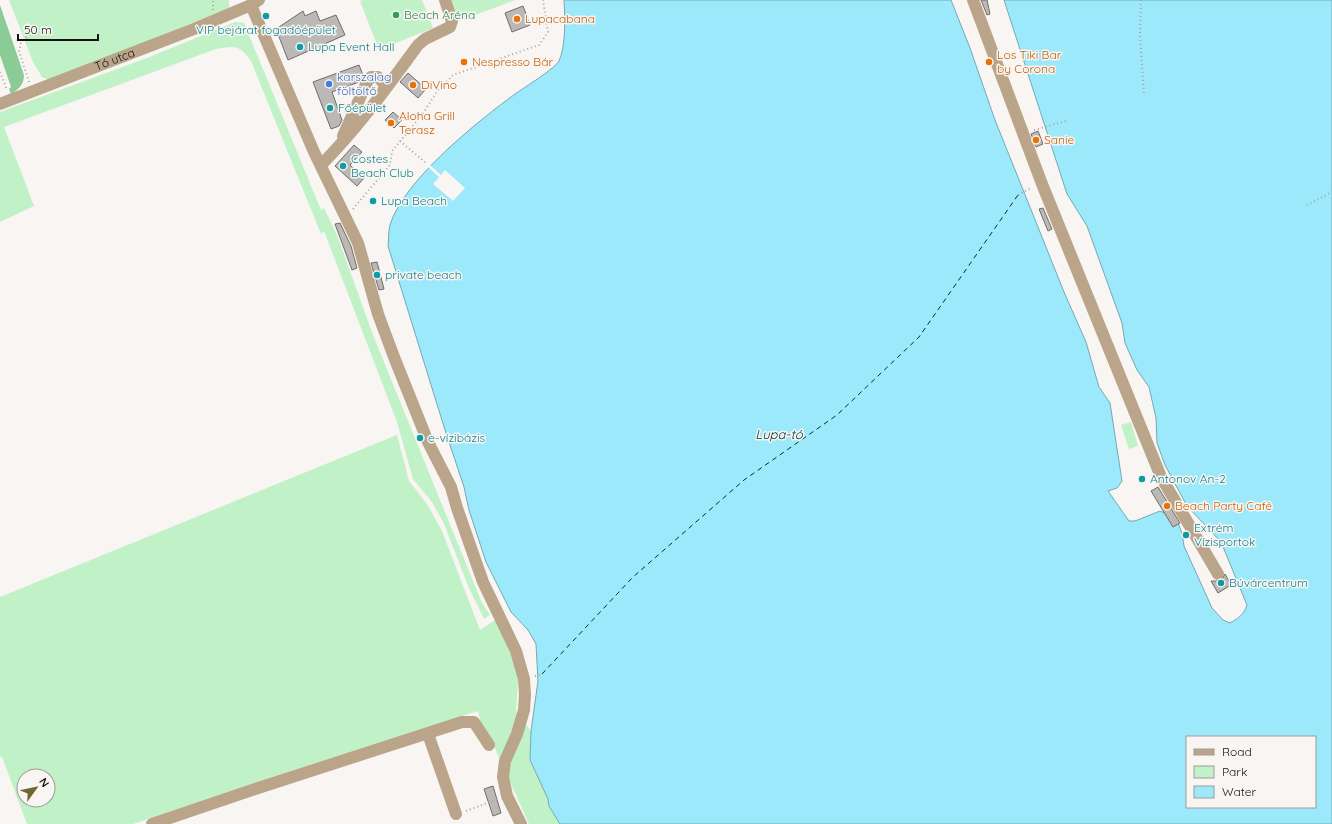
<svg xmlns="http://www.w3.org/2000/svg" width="1332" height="824" viewBox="0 0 1332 824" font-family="Quicksand,sans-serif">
	<rect width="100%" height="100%" fill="#f8f5f2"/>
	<g fill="#c1f1c7" fill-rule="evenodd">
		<path d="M9 0H229V8L227 9 51 81 42 77 33 62Z"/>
		<path d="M363 0H422L433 28 379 50 360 1Z"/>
		<path d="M451 0H515L459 21Z"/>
		<path d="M235 22 244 23 321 210 324 208 337 235 373 335 482 603 490 615 484 619 469 588 444 524 432 502 413 479 397 422 324 231 321 234 251 61C239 44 235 46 216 49L4 127 34 206 0 222V112L147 58Z"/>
		<path d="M1131 422 1138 446 1129 449 1121 425Z"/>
		<path d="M397 435 409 481 427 504 442 531 480 630 495 620 502 630 516 669 518 681 516 712 531 731 530 760 548 799 549 806 560 824H529L490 737 481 724 478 711 256 782 133 824H27L2 757H0V597ZM24 776H48V800H24Z"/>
	</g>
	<path fill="#8bcb95" d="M0 5 24 75C24 85 18 90 11 94L9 89 11 87 0 55Z"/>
	<path fill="#9ce9fc" stroke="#73a9b6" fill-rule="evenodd" d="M564 0H951L970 48 995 120 1064 292 1086 342 1099 387 1110 403 1122 481 1117 488 1108 491 1129 521H1135L1160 511 1171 516 1178 523 1182 533 1184 546 1212 608 1223 620 1230 623C1239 618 1244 614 1247 605L1221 542 1187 506 1165 465 1157 443 1156 418 1149 387 1137 370 1125 343 1122 323 1087 226 1067 194 1004 0H1332V824H560L549 806 548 799 530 760 531 731 538 681 536 644 528 630 511 612 486 562 469 510 464 487 445 430 388 246C389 240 388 231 390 225 403 181 478 121 515 94 525 87 553 70 559 61 566 46 565 16 564 0ZM1187 737H1315V807H1187Z"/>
	<path fill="#f8f5f2" d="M430 165 441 175 445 170 465 188 453 201 433 184 439 177 428 167Z"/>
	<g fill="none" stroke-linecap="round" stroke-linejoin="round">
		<path stroke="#00313a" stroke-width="1" stroke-dasharray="5 4" stroke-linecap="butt" d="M542 674 633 577 744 480 837 415 919 337 1018 195"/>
	</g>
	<g fill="#bbb8b5" stroke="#706d6a">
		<path d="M981 0H987L990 14 987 15Z"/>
		<path d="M523 6 530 25 512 32 505 13Z"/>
		<path d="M303 11 305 16 316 11 320 21 336 15 345 35 288 60 276 29Z"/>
		<path d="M359 65 363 75 359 82 332 92 342 120 339 126 331 129 313 82Z"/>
		<path d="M408 73 426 89 418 98 400 82Z"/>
		<path d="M393 112 402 120 394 128 385 120Z"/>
		<path d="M1038 131 1043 144 1036 147 1031 134Z"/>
		<path d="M354 145 362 152 350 165 364 178 357 186 335 166Z"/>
		<path d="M1043 208 1052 229 1048 231 1039 209Z"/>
		<path d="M340 223 351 246 357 268 352 270 335 224Z"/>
		<path d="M377 262 384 289 379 290 371 263Z"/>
		<path d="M1158 487 1180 523 1173 527 1151 491Z"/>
		<path d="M1225 574 1231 585 1218 593 1211 581H1221Z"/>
		<path d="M493 786 501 813 493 816 484 789Z"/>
	</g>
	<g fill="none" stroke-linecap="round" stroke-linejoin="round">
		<g stroke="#a7a5a3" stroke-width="2" stroke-dasharray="1 3" stroke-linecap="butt">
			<path d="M1141 0 1140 36 1144 94"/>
			<path d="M213 10V0"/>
			<path d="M0 72 7 90"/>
			<path d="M29 82 19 51 21 43 32 31"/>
			<path d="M1034 130 1066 121"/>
			<path d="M400 141 426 163"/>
			<path d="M1018 195 1031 188"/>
			<path d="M1307 205 1332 192"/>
			<path d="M353 209 390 165 392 151 422 115 438 90 453 75 539 45 548 32 543 0"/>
			<path d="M535 676 542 674"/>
			<path d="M466 811 498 799"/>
		</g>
		<g stroke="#baa58a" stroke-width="12">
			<path d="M973 0 1042 184 1161 477 1218 574"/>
			<path d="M251 5 314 152 358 243 378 314 394 357 428 442 451 487 457 508 483 582 516 651 524 679 525 695 524 710 517 734 505 761 503 777 507 796 521 824"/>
			<path id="s1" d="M0 104 194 29 251 5 259 0"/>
			<path d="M343 136 367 82 371 77H378L385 85 383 92"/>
			<path d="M321 165C357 129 388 86 418 45L425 39 450 27 452 21 445 0"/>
			<path d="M428 734 456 814"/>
			<path d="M152 824 258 788 462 722H474L489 745"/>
		</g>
	</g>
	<circle fill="#2e9e5b" stroke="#f8f5f2" stroke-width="1.5" cx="396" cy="15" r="4"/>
	<g fill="#0f9aa8" stroke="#f8f5f2" stroke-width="1.5">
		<circle cx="266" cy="16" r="4"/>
		<circle cx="300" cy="47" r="4"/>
		<circle cx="330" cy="108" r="4"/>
		<circle cx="343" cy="166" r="4"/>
		<circle cx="373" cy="201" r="4"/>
		<circle cx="377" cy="275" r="4"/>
		<circle cx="420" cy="438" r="4"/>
		<circle cx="1142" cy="479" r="4"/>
		<circle cx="1186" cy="535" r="4"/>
		<circle cx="1221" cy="583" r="4"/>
	</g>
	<g fill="#e8710a" stroke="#f8f5f2" stroke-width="1.5">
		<circle cx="517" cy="19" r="4"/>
		<circle cx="464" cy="62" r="4"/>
		<circle cx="989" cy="62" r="4"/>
		<circle cx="413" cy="85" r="4"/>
		<circle cx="391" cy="123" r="4"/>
		<circle cx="1036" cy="140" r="4"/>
		<circle cx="1167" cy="506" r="4"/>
	</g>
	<circle fill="#3f7fe0" stroke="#f8f5f2" stroke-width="1.5" cx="329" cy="84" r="4"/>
	<g text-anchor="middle" stroke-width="3" stroke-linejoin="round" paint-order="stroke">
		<g font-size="12" fill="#27864d" stroke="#f8f5f2" text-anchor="start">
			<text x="404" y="19">Beach Aréna</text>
		</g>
		<g font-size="12" fill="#c56008" stroke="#f8f5f2" text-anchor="start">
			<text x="525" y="23">Lupacabana</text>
			<text x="997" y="59">Los Tiki Bar<tspan x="997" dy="14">by Corona</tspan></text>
			<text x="472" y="66">Nespresso Bár</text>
			<text x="421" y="89">DiVino</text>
			<text x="399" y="120">Aloha Grill<tspan x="399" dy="14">Terasz</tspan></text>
			<text x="1044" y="144">Sanie</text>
			<text x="1175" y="510">Beach Party Café</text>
		</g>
		<g font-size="12" fill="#0d838f" stroke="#f8f5f2" text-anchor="start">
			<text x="266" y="34" text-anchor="middle">VIP bejárat fogadóépület</text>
			<text x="308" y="51">Lupa Event Hall</text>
			<text x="338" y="112">Főépület</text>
			<text x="351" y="163">Costes<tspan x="351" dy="14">Beach Club</tspan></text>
			<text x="381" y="205">Lupa Beach</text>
			<text x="385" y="279">private beach</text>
			<text x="428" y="442">e-vízibázis</text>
			<text x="1150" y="483">Antonov An-2</text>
			<text x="1194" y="532">Extrém<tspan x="1194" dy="14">Vízisportok</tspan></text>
			<text x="1229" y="587">Búvárcentrum</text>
		</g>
		<g font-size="12" fill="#141312" stroke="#f8f5f2">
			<text dy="4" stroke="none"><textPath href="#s1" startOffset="123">Tó utca</textPath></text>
		</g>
		<g font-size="12" fill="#366cbe" stroke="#f8f5f2" text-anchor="start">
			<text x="337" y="81">karszalag<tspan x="337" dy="14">föltöltő</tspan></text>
		</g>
		<g font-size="13" font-style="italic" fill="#00313a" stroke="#f8f5f2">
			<text x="779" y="439">Lupa-tó</text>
		</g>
	</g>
	<rect x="1186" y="736" width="130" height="72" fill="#f8f5f2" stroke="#9d9b98"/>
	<rect x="1194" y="749" width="20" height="6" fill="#baa58a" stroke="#9d9b98"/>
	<text x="1222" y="756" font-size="12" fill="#141312">Road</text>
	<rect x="1194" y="766" width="20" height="12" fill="#c1f1c7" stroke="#9d9b98"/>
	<text x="1222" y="776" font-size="12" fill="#141312">Park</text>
	<rect x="1194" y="786" width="20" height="12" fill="#9ce9fc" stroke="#9d9b98"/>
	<text x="1222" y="796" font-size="12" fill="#141312">Water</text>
	<g transform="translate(36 788) rotate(57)"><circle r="19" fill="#f8f5f2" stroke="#9d9b98"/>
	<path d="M0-3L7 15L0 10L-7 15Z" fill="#706734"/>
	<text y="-6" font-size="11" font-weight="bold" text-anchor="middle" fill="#141312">N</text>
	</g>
	<path d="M18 34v6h80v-6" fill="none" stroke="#141312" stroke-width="2"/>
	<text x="24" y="34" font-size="12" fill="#141312" stroke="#f8f5f2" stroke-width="3" paint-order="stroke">50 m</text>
</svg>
